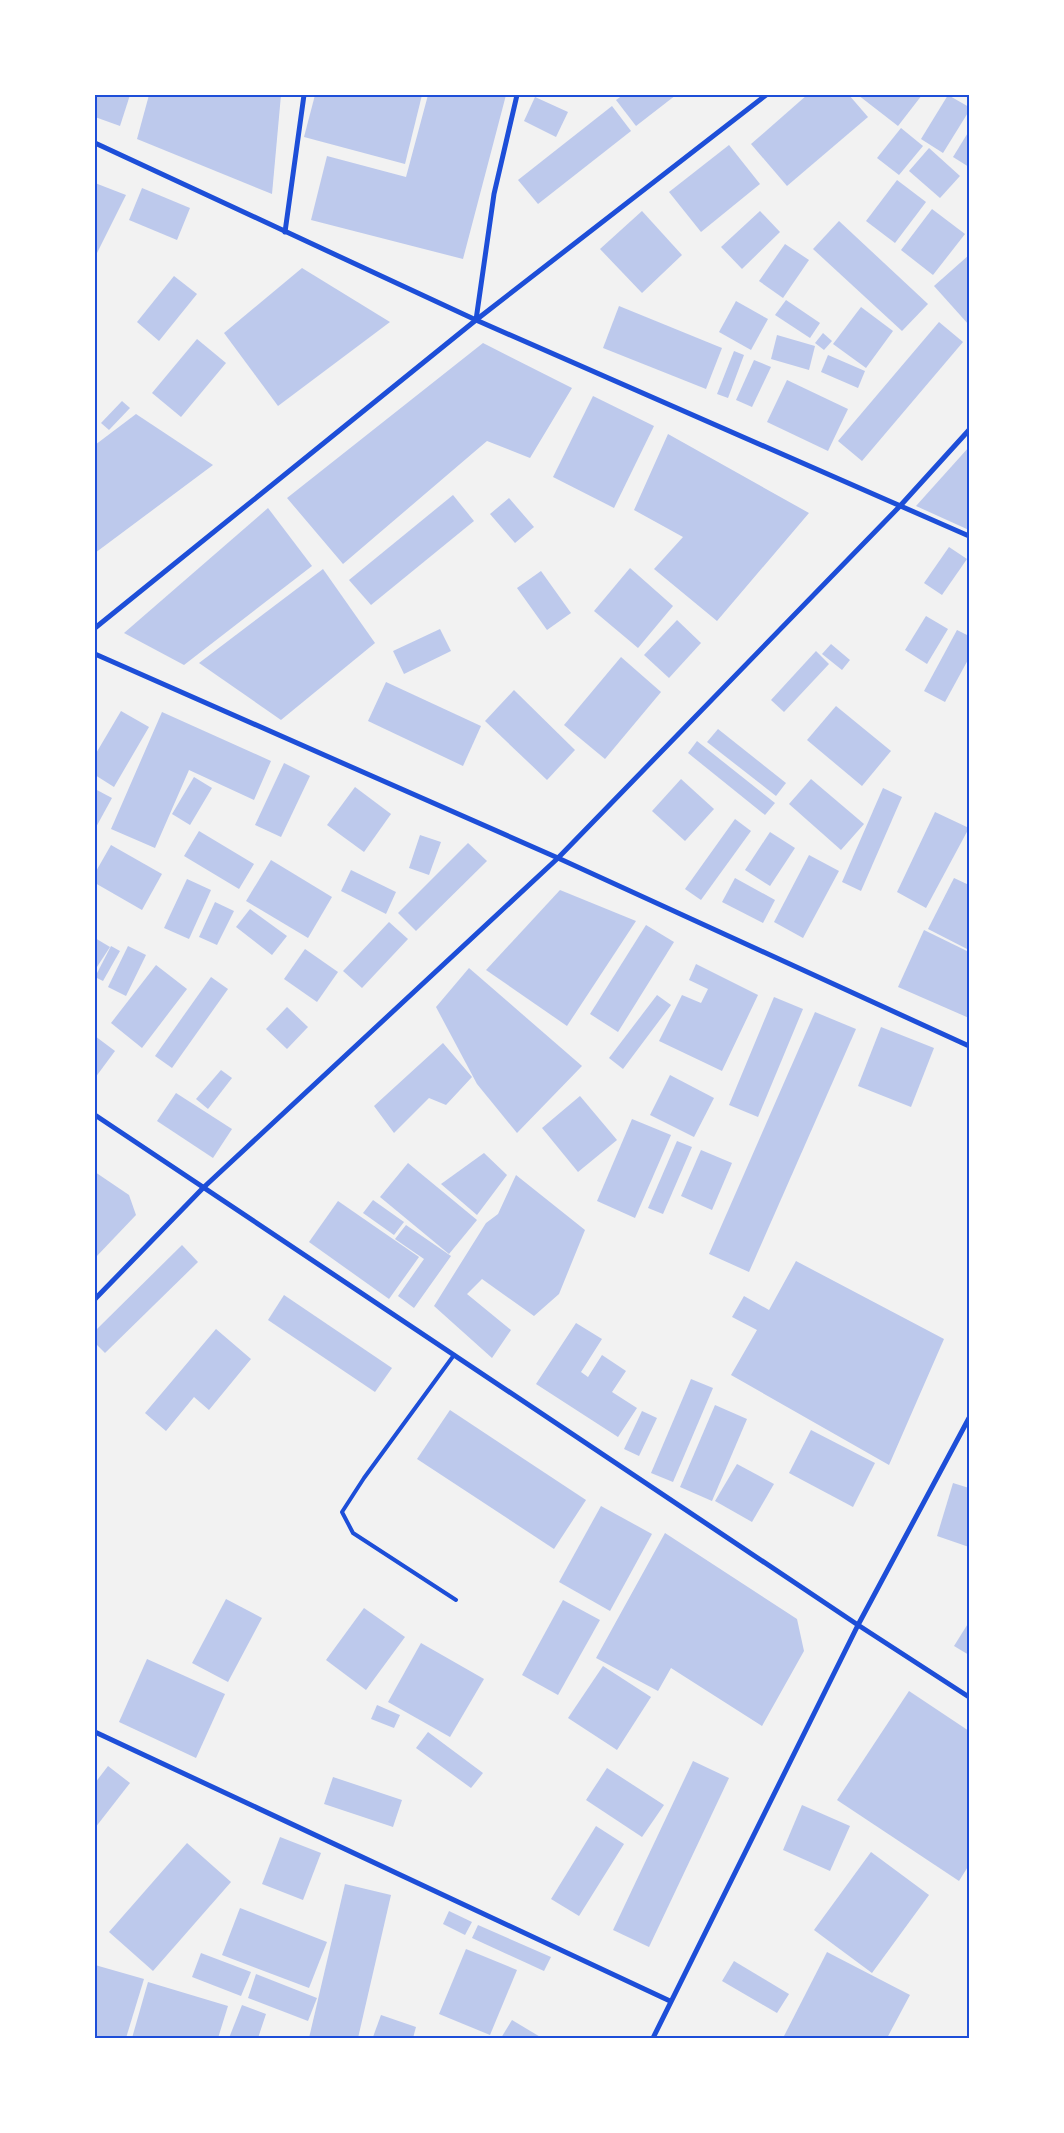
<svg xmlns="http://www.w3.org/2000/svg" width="1064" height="2133" viewBox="0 0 1064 2133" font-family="'Public Sans',sans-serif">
	<rect width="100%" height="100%" fill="#f2f2f2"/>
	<g fill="#bdc9ec">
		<path d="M95 95H130L120 126 95 117Z"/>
		<path d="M149 95H281L272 194 137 139Z"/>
		<path d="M315 95H422L405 164 304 137Z"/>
		<path d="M428 95H506L463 259 311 220 327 156 406 177Z"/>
		<path d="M623 95H676L636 126 616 100Z"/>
		<path d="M807 95H849L868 117 787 186 751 144Z"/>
		<path d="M858 95H922L898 126Z"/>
		<path d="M948 95 969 107V111L943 153 921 139Z"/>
		<path d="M535 97 568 112 556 137 524 121Z"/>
		<path d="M612 106 631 131 538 204 518 180Z"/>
		<path d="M901 128 923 146 899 175 877 158Z"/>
		<path d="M969 131V167L953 157Z"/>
		<path d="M729 145 760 184 701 232 669 192Z"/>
		<path d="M929 148 960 176 940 198 909 171Z"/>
		<path d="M897 180 926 202 895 243 866 221Z"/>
		<path d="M95 183 126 195 95 257Z"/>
		<path d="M142 188 190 208 177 240 129 220Z"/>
		<path d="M932 209 965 234 933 275 901 250Z"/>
		<path d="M642 211 682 255 642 293 600 249Z"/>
		<path d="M760 211 780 232 742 269 721 247Z"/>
		<path d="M839 221 928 304 902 331 813 249Z"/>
		<path d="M785 244 809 260 783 298 759 281Z"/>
		<path d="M969 255V325L934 286Z"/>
		<path d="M302 268 390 322 278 406 224 333Z"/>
		<path d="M174 276 197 294 159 341 137 322Z"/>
		<path d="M786 300 820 323 810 338 775 315Z"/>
		<path d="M736 301 768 319 751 350 719 332Z"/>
		<path d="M619 306 722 348 706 389 603 348Z"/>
		<path d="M861 307 893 331 866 368 833 344Z"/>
		<path d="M939 322 963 342 862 461 838 441Z"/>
		<path d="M823 333 832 341 824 350 815 343Z"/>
		<path d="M777 335 815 346 809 370 771 359Z"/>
		<path d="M197 339 226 363 181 417 152 393Z"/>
		<path d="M483 343 572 388 530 458 487 441 343 564 287 498Z"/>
		<path d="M734 351 744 355 728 398 717 394Z"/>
		<path d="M828 355 865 371 858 388 821 372Z"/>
		<path d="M754 360 771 367 752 407 736 400Z"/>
		<path d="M787 380 848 409 828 451 767 422Z"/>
		<path d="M593 396 654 426 614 508 553 477Z"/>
		<path d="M122 401 130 408 109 430 101 423Z"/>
		<path d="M136 414 213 465 95 553V445Z"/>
		<path d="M668 434 809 513 717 621 654 569 683 537 634 510Z"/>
		<path d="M969 447V530L916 506Z"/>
		<path d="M453 495 474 521 371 605 349 580Z"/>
		<path d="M509 498 534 527 515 543 490 514Z"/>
		<path d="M268 508 312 566 184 665 124 633Z"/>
		<path d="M949 547 967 559 942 595 924 583Z"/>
		<path d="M630 568 673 606 638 648 594 611Z"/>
		<path d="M323 569 375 643 281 720 199 663Z"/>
		<path d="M541 571 571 613 547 630 517 588Z"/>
		<path d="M926 616 948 629 927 664 905 650Z"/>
		<path d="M677 620 701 643 669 678 644 655Z"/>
		<path d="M440 629 451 651 404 674 393 651Z"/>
		<path d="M957 630 969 636V658L945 702 924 691Z"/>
		<path d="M831 644 850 660 842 670 822 654Z"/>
		<path d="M816 651 829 664 784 712 771 700Z"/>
		<path d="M621 657 661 692 605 759 564 725Z"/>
		<path d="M386 682 481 726 463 766 368 721Z"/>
		<path d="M514 690 575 750 547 780 485 721Z"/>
		<path d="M836 706 891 751 862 786 807 740Z"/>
		<path d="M121 711 149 727 114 787 95 775V755Z"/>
		<path d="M162 712 271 761 254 800 189 770 155 848 111 829Z"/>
		<path d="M718 729 786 783 776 796 707 742Z"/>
		<path d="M697 741 775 803 765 815 688 753Z"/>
		<path d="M284 763 310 776 281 837 255 825Z"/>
		<path d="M194 777 212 788 190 825 172 814Z"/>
		<path d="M681 779 714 809 685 841 652 811Z"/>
		<path d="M811 779 864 824 841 850 789 804Z"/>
		<path d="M355 787 391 814 364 852 327 825Z"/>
		<path d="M883 788 902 797 861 891 842 882Z"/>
		<path d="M95 789 112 798 95 829Z"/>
		<path d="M935 812 969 828 926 908 897 892Z"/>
		<path d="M735 819 751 831 701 900 685 889Z"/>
		<path d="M199 831 254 864 239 889 184 856Z"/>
		<path d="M770 832 795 848 770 886 745 870Z"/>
		<path d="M420 835 441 842 429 875 409 868Z"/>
		<path d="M468 843 487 861 416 931 398 913Z"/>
		<path d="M111 845 162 874 142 910 95 883V873Z"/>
		<path d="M809 855 839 871 803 938 774 922Z"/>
		<path d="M271 860 332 897 308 938 246 901Z"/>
		<path d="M351 870 396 892 386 914 341 891Z"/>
		<path d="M735 878 775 900 763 923 722 902Z"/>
		<path d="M954 878 969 885V950L928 929Z"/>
		<path d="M187 879 211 890 189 939 164 928Z"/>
		<path d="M560 890 636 921 567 1026 486 970Z"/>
		<path d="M215 902 234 911 217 945 199 937Z"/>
		<path d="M250 909 287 936 272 955 236 927Z"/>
		<path d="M389 922 408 939 362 988 343 971Z"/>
		<path d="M646 925 674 942 618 1032 590 1014Z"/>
		<path d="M924 930 969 952V1018L898 987Z"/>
		<path d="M95 938 110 947 95 970Z"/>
		<path d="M111 946 120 951 103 981 95 977Z"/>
		<path d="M128 946 146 955 126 996 108 987Z"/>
		<path d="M305 949 338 972 317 1002 284 979Z"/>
		<path d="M696 964 758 995 722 1071 659 1041 682 995 701 1003 708 989 689 980Z"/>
		<path d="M156 965 187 989 142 1048 111 1023Z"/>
		<path d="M469 968 582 1066 517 1133 477 1084 436 1007Z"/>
		<path d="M211 977 228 989 172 1068 155 1056Z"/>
		<path d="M657 995 671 1005 623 1069 609 1058Z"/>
		<path d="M774 997 803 1009 758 1117 729 1105Z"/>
		<path d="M287 1007 308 1027 287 1049 266 1029Z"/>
		<path d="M815 1012 856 1029 749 1272 709 1254Z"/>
		<path d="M881 1027 934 1048 911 1107 858 1086Z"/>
		<path d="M95 1036 115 1051 95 1078Z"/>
		<path d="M443 1043 472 1077 446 1105 429 1098 394 1133 374 1106Z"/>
		<path d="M221 1070 232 1078 208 1109 196 1099Z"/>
		<path d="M670 1075 714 1098 694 1137 650 1115Z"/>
		<path d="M176 1093 232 1129 213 1158 157 1121Z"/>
		<path d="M580 1096 617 1140 578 1172 542 1128Z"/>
		<path d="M632 1119 671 1135 635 1218 597 1201Z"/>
		<path d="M677 1141 692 1147 663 1214 648 1208Z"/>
		<path d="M701 1150 732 1163 712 1210 681 1196Z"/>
		<path d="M484 1153 507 1175 477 1215 441 1184Z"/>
		<path d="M408 1163 477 1220 449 1254 380 1197Z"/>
		<path d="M95 1172 129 1195 136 1215 95 1258Z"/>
		<path d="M516 1175 585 1230 559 1294 534 1316 482 1279 467 1294 511 1330 492 1358 434 1306 486 1223 498 1214Z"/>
		<path d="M373 1200 404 1222 394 1235 363 1213Z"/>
		<path d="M338 1201 419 1257 389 1299 309 1242Z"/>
		<path d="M406 1225 451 1256 414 1308 398 1296 424 1259 395 1239Z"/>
		<path d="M182 1245 198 1262 105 1353 95 1343V1331Z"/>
		<path d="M796 1261 944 1339 889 1465 731 1375 757 1330 732 1317 744 1296 769 1310Z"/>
		<path d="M284 1295 392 1368 375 1392 268 1320Z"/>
		<path d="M576 1323 602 1339 581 1372 588 1377 602 1355 626 1371 612 1392 637 1408 618 1437 536 1384Z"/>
		<path d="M216 1329 251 1359 209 1410 194 1397 166 1431 145 1413Z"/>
		<path d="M691 1379 713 1388 673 1482 651 1473Z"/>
		<path d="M715 1405 747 1419 712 1501 680 1487Z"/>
		<path d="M450 1410 586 1500 554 1549 417 1459Z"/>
		<path d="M642 1411 657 1418 639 1456 624 1449Z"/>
		<path d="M811 1430 875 1463 853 1507 789 1473Z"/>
		<path d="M737 1464 774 1484 752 1522 715 1501Z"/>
		<path d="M953 1483 969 1488V1547L937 1536Z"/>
		<path d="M601 1506 652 1534 610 1611 559 1582Z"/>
		<path d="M665 1533 797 1619 804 1651 762 1726 671 1668 658 1691 596 1658Z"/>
		<path d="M226 1599 262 1618 228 1682 192 1663Z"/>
		<path d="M563 1600 600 1620 558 1695 522 1675Z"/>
		<path d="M364 1608 405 1637 366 1690 326 1660Z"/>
		<path d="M969 1622V1655L954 1646Z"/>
		<path d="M421 1643 484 1679 450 1737 388 1702Z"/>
		<path d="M147 1659 225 1694 196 1758 119 1722Z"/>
		<path d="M603 1666 651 1697 617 1750 568 1718Z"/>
		<path d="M909 1691 969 1731V1865L959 1881 837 1800Z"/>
		<path d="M377 1705 400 1715 394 1728 371 1719Z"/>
		<path d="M428 1732 483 1773 471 1788 416 1748Z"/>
		<path d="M693 1761 729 1778 649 1947 613 1930Z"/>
		<path d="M108 1766 130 1783 95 1828V1783Z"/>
		<path d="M607 1768 664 1805 642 1837 586 1800Z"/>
		<path d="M333 1777 402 1800 393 1827 324 1804Z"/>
		<path d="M802 1805 850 1826 830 1871 783 1850Z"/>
		<path d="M596 1826 624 1844 579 1916 551 1899Z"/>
		<path d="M280 1837 321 1853 303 1900 262 1884Z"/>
		<path d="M187 1843 231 1882 153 1971 109 1932Z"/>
		<path d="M871 1852 929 1895 872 1973 814 1930Z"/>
		<path d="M345 1884 391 1895 358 2038H309Z"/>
		<path d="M240 1908 327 1942 309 1988 222 1955Z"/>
		<path d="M449 1911 472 1922 465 1935 443 1924Z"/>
		<path d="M478 1925 551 1957 544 1971 472 1938Z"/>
		<path d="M466 1949 517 1970 490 2035 439 2014Z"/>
		<path d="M827 1952 910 1995 887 2038H783Z"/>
		<path d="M201 1953 251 1972 241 1996 192 1977Z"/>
		<path d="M734 1961 789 1994 777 2013 722 1981Z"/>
		<path d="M95 1965 144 1979 126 2038H95Z"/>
		<path d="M256 1974 317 1998 308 2021 248 1998Z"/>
		<path d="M148 1982 228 2006 218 2038H132Z"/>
		<path d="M242 2005 266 2014 258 2038H229Z"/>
		<path d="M381 2015 416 2027 413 2038 373 2037Z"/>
		<path d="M512 2020 542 2038H501Z"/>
	</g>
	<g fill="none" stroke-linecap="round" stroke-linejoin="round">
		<path stroke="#1d4ed8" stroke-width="4" d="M454 1355 364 1478 342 1512 353 1533 456 1600"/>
		<g stroke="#1d4ed8" stroke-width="5">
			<path d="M95 143 476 320 969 536"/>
			<path d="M285 232 304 95"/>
			<path d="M476 320 494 194 517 95"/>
			<path d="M95 628 476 320 766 95"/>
			<path d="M95 654 558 858 969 1046"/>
			<path d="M95 1115 858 1625 969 1697"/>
			<path d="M95 1299 203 1188 558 858 900 506 969 430"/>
			<path d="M95 1732 670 2001"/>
			<path d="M653 2038 858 1625 969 1418"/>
		</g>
	</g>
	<rect width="1064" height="2133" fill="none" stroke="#ffffff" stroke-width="192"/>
	<rect x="96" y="96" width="872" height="1941" fill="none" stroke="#1d4ed8" stroke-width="2"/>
</svg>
